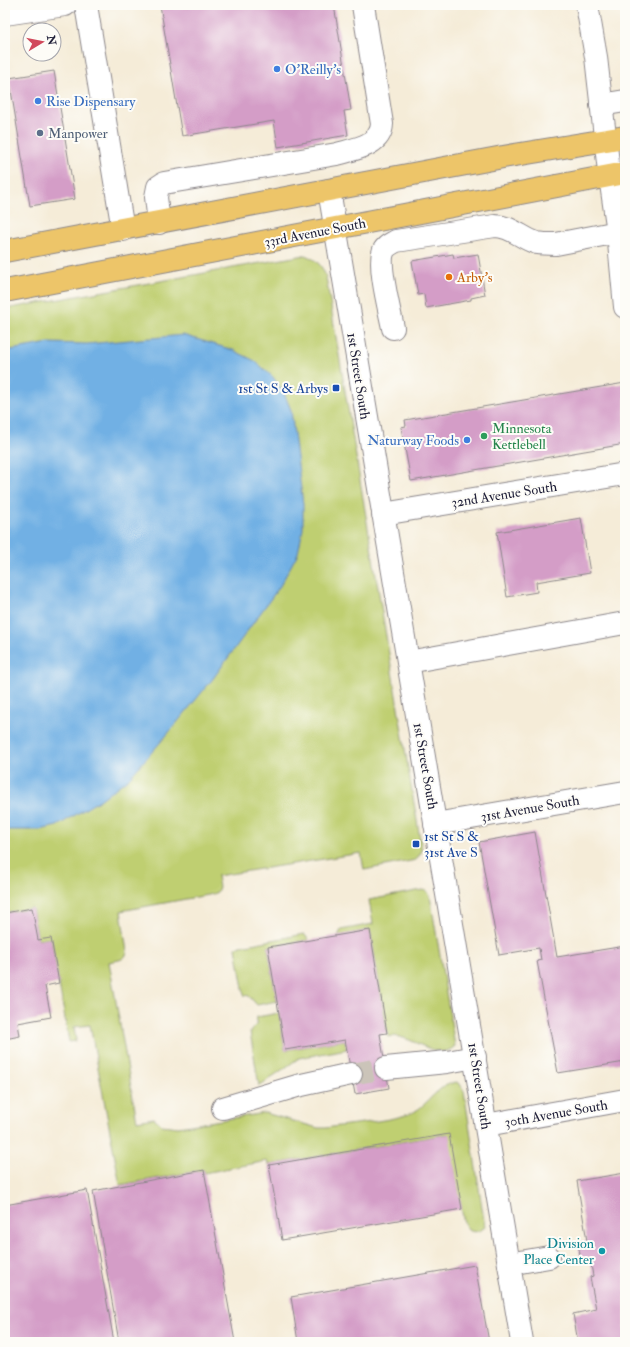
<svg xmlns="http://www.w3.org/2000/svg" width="630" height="1347" viewBox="0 0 630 1347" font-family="'IM FELL Double Pica',serif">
	<rect width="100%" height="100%" fill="#fdfcf7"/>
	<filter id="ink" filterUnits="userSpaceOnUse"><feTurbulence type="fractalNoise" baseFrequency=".025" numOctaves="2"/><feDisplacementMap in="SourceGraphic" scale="8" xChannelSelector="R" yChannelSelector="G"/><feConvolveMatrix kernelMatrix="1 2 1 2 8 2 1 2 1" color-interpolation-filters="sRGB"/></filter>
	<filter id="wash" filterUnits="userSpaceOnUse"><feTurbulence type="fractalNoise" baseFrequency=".012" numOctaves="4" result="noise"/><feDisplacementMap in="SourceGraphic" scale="16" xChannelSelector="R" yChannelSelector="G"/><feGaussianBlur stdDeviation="0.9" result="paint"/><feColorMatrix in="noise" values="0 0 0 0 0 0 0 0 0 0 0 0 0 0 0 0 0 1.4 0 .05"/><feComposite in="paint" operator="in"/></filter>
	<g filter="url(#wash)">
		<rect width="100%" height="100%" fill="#f5ecd8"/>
		<g fill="#bfcf71" stroke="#707856">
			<path d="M305 255C317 260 322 265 326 277L422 851 416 860 364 870 361 853 217 876 219 887 217 892 213 894 121 911 127 952C125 961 117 960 109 962L137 1121 154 1118 162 1125 178 1127 265 1113 318 1128H326C349 1124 395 1121 414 1112 430 1103 437 1085 456 1082L460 1084 464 1091 485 1227C479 1232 475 1233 468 1230L464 1223 448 1134 269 1165 267 1161 204 1173V1170L120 1185 90 1025 74 1027 76 1041 69 1042 51 938 38 940 32 908 5 913V309Z"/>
			<path d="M422 890 427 891 430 896 455 1046C438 1064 409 1031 388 1037L370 930 338 936 341 930 373 924 369 900Z"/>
			<path d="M304 934 309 940 268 947 277 1001 257 1005 249 996 244 995 236 947Z"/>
			<path d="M279 1013 285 1050 345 1040 347 1049 299 1058 259 1086 250 1032 256 1025 257 1017Z"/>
		</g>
		<path fill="#71b0e4" stroke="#4a6990" d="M183 335 233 350 255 361 273 377 284 393 291 410 303 504V529L298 553 280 586 212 680 166 736 129 778 100 800 57 826 40 830H5V351L49 343 87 344Z"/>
		<g id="blocks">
			<g fill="#d49dc7">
				<path d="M160 5H334L351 110 344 111 348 135 278 147 274 121 182 136Z"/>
				<path d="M54 71 75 199 30 206 9 78Z"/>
				<path d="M453 254 454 258 478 254 485 295 471 298V300L426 308 424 294 418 295 412 261Z"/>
				<path d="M625 383V444L411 481 401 427 406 426 405 420Z"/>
				<path d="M581 518 590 573 536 582 537 592 507 597 497 532Z"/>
				<path d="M535 832 557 957 625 946V1062L558 1073 537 961 541 960 539 948 499 955 479 842Z"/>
				<path d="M32 908 38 940 51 938 59 983 45 986 51 1017 18 1023 20 1036 5 1039V913Z"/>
				<path d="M370 930 387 1033 380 1034 389 1088 355 1094 345 1040 285 1050 268 947Z"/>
				<path d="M449 1134 462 1209 282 1240 269 1165Z"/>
				<path d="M204 1170 235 1342H119L93 1191Z"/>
				<path d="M625 1173V1342H578L573 1314 596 1309 590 1277 593 1276 590 1259 581 1261 578 1243 587 1241 577 1181Z"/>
				<path d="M87 1190 114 1342H5V1205Z"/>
				<path d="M475 1265 489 1342H298L291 1297Z"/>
			</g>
		</g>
	</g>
	<g filter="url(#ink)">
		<use href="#blocks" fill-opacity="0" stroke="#8c878a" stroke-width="1"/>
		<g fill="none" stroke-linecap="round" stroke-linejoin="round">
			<path stroke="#cbc4b9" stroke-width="22" stroke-dasharray="22 11" stroke-linecap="butt" d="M351 1074 386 1068"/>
			<defs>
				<g id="minor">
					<path d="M86 5 123 230"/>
					<path d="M587 5 596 57 608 163 618 232 625 307"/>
					<path d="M5 14 65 5"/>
					<path d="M601 105 625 101"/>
					<path d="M329 190 522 1342"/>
					<path d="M159 223 156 197 158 187 164 183 337 154C354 149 381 146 382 124L363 5"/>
					<path d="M393 328C390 312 377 263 384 250 387 245 391 244 396 241L495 226C512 226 522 239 537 243 543 244 550 244 556 244L618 232"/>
					<path d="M383 514 625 474"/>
					<path d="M408 662 625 623"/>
					<path d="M435 824 625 792"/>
					<path d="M386 1068 447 1062 475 1057"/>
					<path d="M223 1108 297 1086 351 1074"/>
					<path d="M486 1125 625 1100"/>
					<path d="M509 1264 549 1257"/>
				</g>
				<g id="major">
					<path d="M5 251 503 157 625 137"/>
					<path d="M5 291 625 173"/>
				</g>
			</defs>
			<use href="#minor" stroke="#8c878a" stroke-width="24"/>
			<use href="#major" stroke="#8c878a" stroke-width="24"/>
			<use href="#minor" stroke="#fff" stroke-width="22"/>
			<use href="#major" stroke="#edc569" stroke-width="22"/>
		</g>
	</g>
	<g fill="#3f7fe0" stroke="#fdfcf7" stroke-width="1.5">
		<circle cx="277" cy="69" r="4"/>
		<circle cx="38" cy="101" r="4"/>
		<circle cx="467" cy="440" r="4"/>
	</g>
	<circle fill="#5c6f8a" stroke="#fdfcf7" stroke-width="1.5" cx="40" cy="133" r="4"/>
	<circle fill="#e8710a" stroke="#fdfcf7" stroke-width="1.5" cx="449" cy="277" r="4"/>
	<g fill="#1a4fb4" stroke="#fdfcf7" stroke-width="1.5">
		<rect x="332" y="384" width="8" height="8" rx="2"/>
		<rect x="412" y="840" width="8" height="8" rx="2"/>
	</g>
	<circle fill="#2e9e5b" stroke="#fdfcf7" stroke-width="1.5" cx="484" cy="436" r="4"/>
	<circle fill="#0f9aa8" stroke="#fdfcf7" stroke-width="1.5" cx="602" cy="1251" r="4"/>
	<g text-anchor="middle" stroke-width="4" stroke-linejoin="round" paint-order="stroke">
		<g font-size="14" fill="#366cbe" stroke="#fdfcf7" text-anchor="start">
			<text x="285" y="74">O'Reilly's</text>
			<text x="46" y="106">Rise Dispensary</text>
			<text x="459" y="445" text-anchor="end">Naturway Foods</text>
		</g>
		<g font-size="14" fill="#4e5e75" stroke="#fdfcf7" text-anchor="start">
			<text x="48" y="138">Manpower</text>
		</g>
		<g font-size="14" fill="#22223b" stroke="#fdfcf7">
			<text transform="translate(315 232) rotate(-11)" y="5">33rd Avenue South</text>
			<text transform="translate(359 376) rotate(81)" y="5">1st Street South</text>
			<text transform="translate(504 494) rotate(-9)" y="5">32nd Avenue South</text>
			<text transform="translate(426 766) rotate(80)" y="5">1st Street South</text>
			<text transform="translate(530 808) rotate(-10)" y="5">31st Avenue South</text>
			<text transform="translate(480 1086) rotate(81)" y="5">1st Street South</text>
			<text transform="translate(556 1113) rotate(-10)" y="5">30th Avenue South</text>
		</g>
		<g font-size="14" fill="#c56008" stroke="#fdfcf7" text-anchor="start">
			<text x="457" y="282">Arby's</text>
		</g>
		<g font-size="14" fill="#164399" stroke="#fdfcf7" text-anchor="end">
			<text x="328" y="393">1st St S &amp; Arbys</text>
			<text x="424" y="841" text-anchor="start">1st St S &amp;<tspan x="424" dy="16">31st Ave S</tspan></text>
		</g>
		<g font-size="14" fill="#27864d" stroke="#fdfcf7" text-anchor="start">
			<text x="492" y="433">Minnesota<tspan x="492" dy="16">Kettlebell</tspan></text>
		</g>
		<g font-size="14" fill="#0d838f" stroke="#fdfcf7" text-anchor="end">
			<text x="594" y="1248">Division<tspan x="594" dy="16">Place Center</tspan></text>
		</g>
	</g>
	<rect width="630" height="1347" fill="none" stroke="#fdfcf7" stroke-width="20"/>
	<g transform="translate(42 42) rotate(80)"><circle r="19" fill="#fdfcf7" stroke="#a5a5ac"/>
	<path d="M0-3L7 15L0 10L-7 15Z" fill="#d1495b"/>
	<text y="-6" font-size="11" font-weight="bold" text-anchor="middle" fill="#22223b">N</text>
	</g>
</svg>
